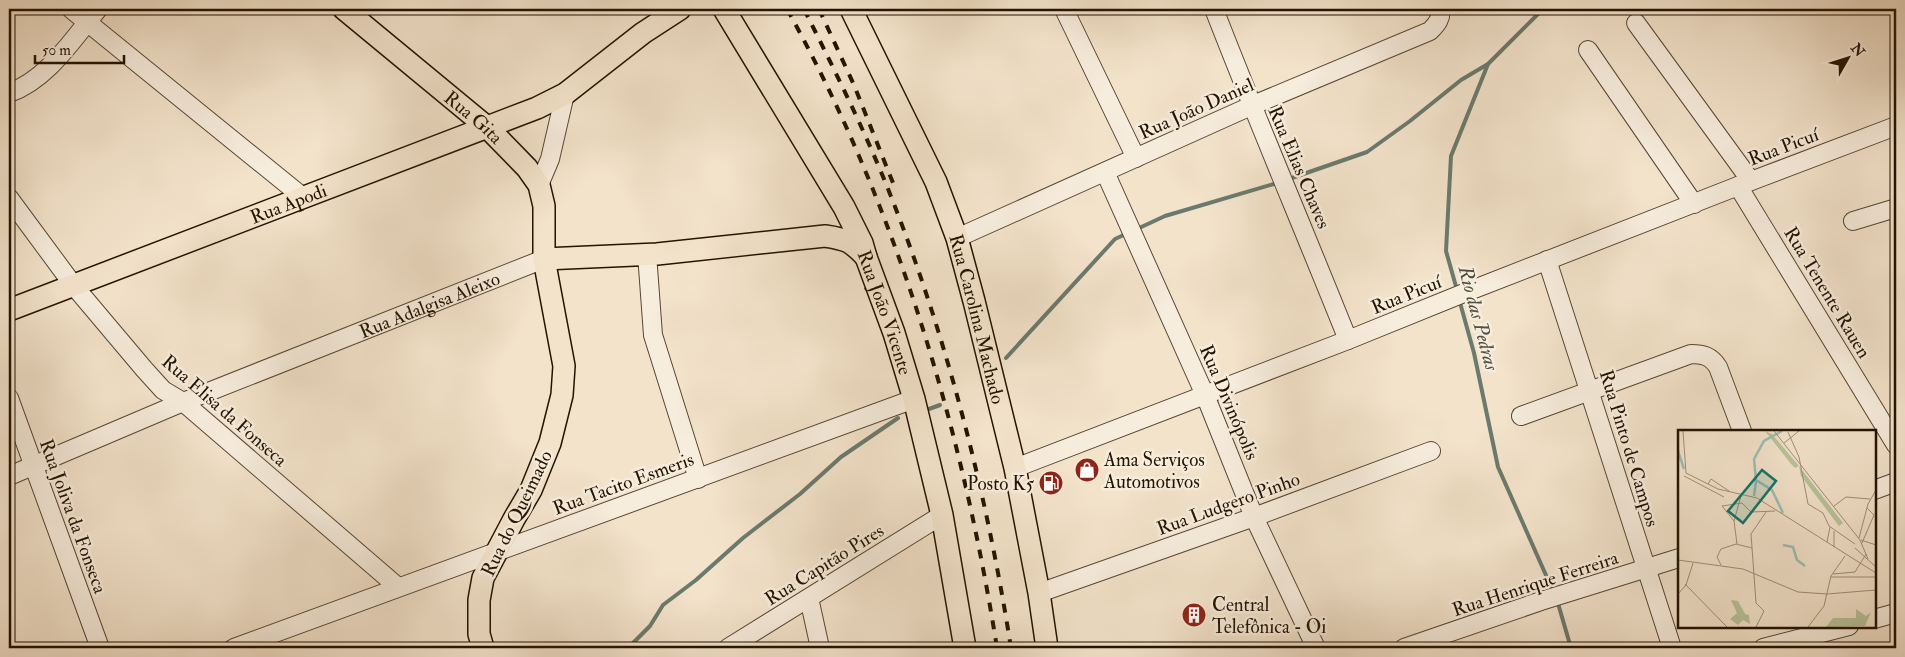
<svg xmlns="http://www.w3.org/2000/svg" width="1905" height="657" viewBox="0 0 1905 657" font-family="'IM FELL Double Pica',serif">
	<rect width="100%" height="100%" fill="#f3e3cb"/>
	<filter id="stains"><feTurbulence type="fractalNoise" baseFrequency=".004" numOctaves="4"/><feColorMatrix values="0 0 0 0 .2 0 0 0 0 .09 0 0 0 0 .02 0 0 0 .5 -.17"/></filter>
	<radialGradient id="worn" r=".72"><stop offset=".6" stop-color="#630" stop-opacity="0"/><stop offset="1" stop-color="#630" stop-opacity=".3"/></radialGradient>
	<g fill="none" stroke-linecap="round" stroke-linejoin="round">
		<g stroke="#6b7a6e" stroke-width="4">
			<path d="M1286 180 1367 152 1410 121 1461 80 1488 64"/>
			<path d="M1137 229 1165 216 1277 183"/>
			<path d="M1457 290 1446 251 1451 156 1488 64 1543 9"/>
			<path d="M1459 299 1474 353 1498 467 1553 591"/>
			<path d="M1006 358 1115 239 1128 233"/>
			<path d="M929 409 940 405"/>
			<path d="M1557 600 1571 648"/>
			<path d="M628 648 650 626 663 605 696 580 743 538 800 494 841 457 898 418"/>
		</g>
		<defs>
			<g id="minor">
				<path d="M71 9 304 198"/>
				<path d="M1064 9 1136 158"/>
				<path d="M1214 9C1257 120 1304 230 1348 340"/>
				<path d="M1636 23 1751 181"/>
				<path d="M1588 50 1694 204"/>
				<path d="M9 93C47 80 73 39 98 9"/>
				<path d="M1105 172 1205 395 1254 517 1316 648"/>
				<path d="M539 185 550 159 565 94"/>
				<path d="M1738 186 1896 445"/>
				<path d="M9 198 74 286 144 369 163 390 183 402 398 587"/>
				<path d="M1853 221 1896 208"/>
				<path d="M957 238 1251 106 1430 31C1437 24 1442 18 1440 9"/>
				<path d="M647 254 653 335 698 479"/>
				<path d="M1547 260 1672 648"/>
				<path d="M9 398 100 648"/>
				<path d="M1521 416 1691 354C1703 354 1711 356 1718 367L1742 431"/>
				<path d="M1015 468 1348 340 1469 291 1738 186 1896 126"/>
				<path id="s1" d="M9 476 183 402 544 259"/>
				<path d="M1874 490 1896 482"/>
				<path d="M1039 593 1254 517 1431 451"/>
				<path d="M809 598 820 648"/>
				<path d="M1874 619 1896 613"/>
				<path d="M234 648 914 399"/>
				<path d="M728 648 942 515"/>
				<path d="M1404 648 1541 601 1679 558"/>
				<path d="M1763 648 1849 626"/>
			</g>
			<g id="major">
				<path id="s2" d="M344 9 488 128 527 168 539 185 544 206V259L564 366 562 395 550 443 531 490 514 519 483 578 479 600V634L483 648"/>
				<path id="s3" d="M724 9 844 207 862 243 866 257 894 333 914 399 942 515 965 648"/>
				<path id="s4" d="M851 9 936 182 957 238 974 301 1015 468 1039 593 1047 648"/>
				<path d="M544 259 657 254 825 236C846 239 851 241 866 257"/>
				<path id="s5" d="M9 310 537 108 565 94 643 33 680 9"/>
			</g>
		</defs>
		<use href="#minor" stroke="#574734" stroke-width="20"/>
		<use href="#major" stroke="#231301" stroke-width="24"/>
		<use href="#minor" stroke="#f7eddd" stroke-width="18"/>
		<use href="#major" stroke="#f3e3cb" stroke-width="21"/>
		<g stroke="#231301" stroke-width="4" stroke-dasharray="9 9" stroke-linecap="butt">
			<path d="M787 9C896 205 962 427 997 648"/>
			<path d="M804 9C832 65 860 121 884 179 945 329 986 489 1011 648"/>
			<path d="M819 9 854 85 895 188"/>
		</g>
	</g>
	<defs>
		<symbol id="shop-disc" viewBox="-11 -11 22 22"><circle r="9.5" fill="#8f2418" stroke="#f7eddd"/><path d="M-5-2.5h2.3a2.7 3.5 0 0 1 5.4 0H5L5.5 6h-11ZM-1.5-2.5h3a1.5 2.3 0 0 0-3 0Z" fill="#fff"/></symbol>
		<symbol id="fuel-disc" viewBox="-11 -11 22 22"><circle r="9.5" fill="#8f2418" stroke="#f7eddd"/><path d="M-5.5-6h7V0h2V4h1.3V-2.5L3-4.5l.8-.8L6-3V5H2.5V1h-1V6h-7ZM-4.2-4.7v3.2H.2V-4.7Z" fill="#fff"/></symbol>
		<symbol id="building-disc" viewBox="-11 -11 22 22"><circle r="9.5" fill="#8f2418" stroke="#f7eddd"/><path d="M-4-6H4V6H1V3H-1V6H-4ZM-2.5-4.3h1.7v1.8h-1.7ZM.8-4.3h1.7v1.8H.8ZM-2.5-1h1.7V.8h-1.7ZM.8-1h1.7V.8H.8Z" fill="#fff"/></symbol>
	</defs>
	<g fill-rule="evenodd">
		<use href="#shop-disc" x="1073" y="456" width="28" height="28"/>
		<use href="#fuel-disc" x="1037" y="469" width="28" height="28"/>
		<use href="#building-disc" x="1180" y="601" width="28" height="28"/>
	</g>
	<g text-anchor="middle" stroke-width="5" stroke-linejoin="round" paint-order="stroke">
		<g font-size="19" fill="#231301" stroke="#f7eddd">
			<text transform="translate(1196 108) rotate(-24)" y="7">Rua João Daniel</text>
			<text dy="7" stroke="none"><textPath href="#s2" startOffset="169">Rua Gita</textPath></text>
			<text transform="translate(1783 146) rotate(-21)" y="7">Rua Picuí</text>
			<text transform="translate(1300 167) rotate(67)" y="7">Rua Elias Chaves</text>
			<text dy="7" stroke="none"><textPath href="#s5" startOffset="299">Rua Apodi</textPath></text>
			<text transform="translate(1828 292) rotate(59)" y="7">Rua Tenente Rauen</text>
			<text transform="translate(1406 294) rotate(-22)" y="7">Rua Picuí</text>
			<text dy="7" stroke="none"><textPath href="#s1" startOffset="454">Rua Adalgisa Aleixo</textPath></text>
			<text dy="7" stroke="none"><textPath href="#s3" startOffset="345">Rua João Vicente</textPath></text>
			<text dy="7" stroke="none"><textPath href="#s4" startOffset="336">Rua Carolina Machado</textPath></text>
			<text transform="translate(1230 402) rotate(67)" y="7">Rua Divinópolis</text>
			<text transform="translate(225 410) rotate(41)" y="7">Rua Elisa da Fonseca</text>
			<text transform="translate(1630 448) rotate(73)" y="7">Rua Pinto de Campos</text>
			<text transform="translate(623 483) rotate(-20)" y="7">Rua Tacito Esmeris</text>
			<text transform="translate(1228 503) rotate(-20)" y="7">Rua Ludgero Pinho</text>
			<text transform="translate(516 513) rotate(-64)" y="7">Rua do Queimado</text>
			<text transform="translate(74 516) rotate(70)" y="7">Rua Joliva da Fonseca</text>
			<text transform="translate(824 564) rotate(-32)" y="7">Rua Capitão Pires</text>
			<text transform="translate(1535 583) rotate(-18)" y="7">Rua Henrique Ferreira</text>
		</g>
		<g font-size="19" fill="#231301" stroke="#f7eddd" text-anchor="start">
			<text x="1104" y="466">Ama Serviços<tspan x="1104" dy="22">Automotivos</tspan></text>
			<text x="1034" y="490" text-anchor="end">Posto K5</text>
			<text x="1212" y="611">Central<tspan x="1212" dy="22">Telefônica - Oi</tspan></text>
		</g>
		<g font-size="20" font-style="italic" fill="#4d4f40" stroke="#f7eddd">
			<text transform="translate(1479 318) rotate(75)" y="7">Rio das Pedras</text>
		</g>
	</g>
	<g transform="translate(1678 430)">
		<rect width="198" height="198" fill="#f3e3cb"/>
		<path d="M87 1 94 4 121 36 165 93 161 96 123 46 121 36 117 38 113 34ZM53 170 60 171 67 184 71 185 72 194 65 190 60 195 52 189 59 183ZM178 179 188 186 193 182 187 196 148 197 155 188H178Z" fill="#b8c49a"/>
		<path fill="none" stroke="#9bbeb6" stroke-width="2.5" d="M0 21 6 39M76 29 78 50 94 60 105 83M76 29 86 11 104 1M76 66 78 51M105 115 115 117 119 130 127 136"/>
		<path fill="none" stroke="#a0907a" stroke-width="1" d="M5 1 8 43 40 59 79 68 198 143M96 1 182 110 190 129M110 2 121 27 130 74 145 83 151 96 177 114M106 13 121 1M6 46 46 67M30 54 33 49 51 61M44 76 64 73 73 82 97 81M44 76 56 91M156 76 168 67 192 69M181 108 190 74 198 60M183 110 198 115M149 112 152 97M184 113 196 85 189 78M59 114 56 91 63 66M156 117V101M177 118 198 137M0 130 65 139 120 162 149 164 198 160M43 135 39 127 43 119 58 114 74 118M155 144 177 142 188 124M153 147H198M7 154 49 197M0 164 8 155 15 133M78 197 86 181 78 173 73 104 88 82M130 197 146 176 153 146 167 126"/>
		<path fill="#0f766e" fill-opacity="0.15" stroke="#0f766e" stroke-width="2.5" d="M84 40 98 51 65 93 50 81Z"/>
		<rect width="198" height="198" fill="none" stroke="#231301" stroke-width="2.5"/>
	</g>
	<rect width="1905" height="657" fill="none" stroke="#f3e3cb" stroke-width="30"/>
	<rect x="10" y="10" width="1885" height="637" fill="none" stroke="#231301" stroke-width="2.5"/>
	<rect x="15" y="15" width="1875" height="627" fill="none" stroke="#231301"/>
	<g transform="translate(1848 58) rotate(51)" stroke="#f7eddd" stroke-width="4" paint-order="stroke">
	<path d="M0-4L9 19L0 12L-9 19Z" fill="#231301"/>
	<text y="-8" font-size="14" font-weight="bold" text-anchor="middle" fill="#231301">N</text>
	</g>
	<path d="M35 55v8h89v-8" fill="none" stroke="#231301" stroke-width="2.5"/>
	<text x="42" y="55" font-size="15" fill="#231301" stroke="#f7eddd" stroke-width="4" paint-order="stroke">50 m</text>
	<rect width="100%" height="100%" filter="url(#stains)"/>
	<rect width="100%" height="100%" fill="url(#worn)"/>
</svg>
